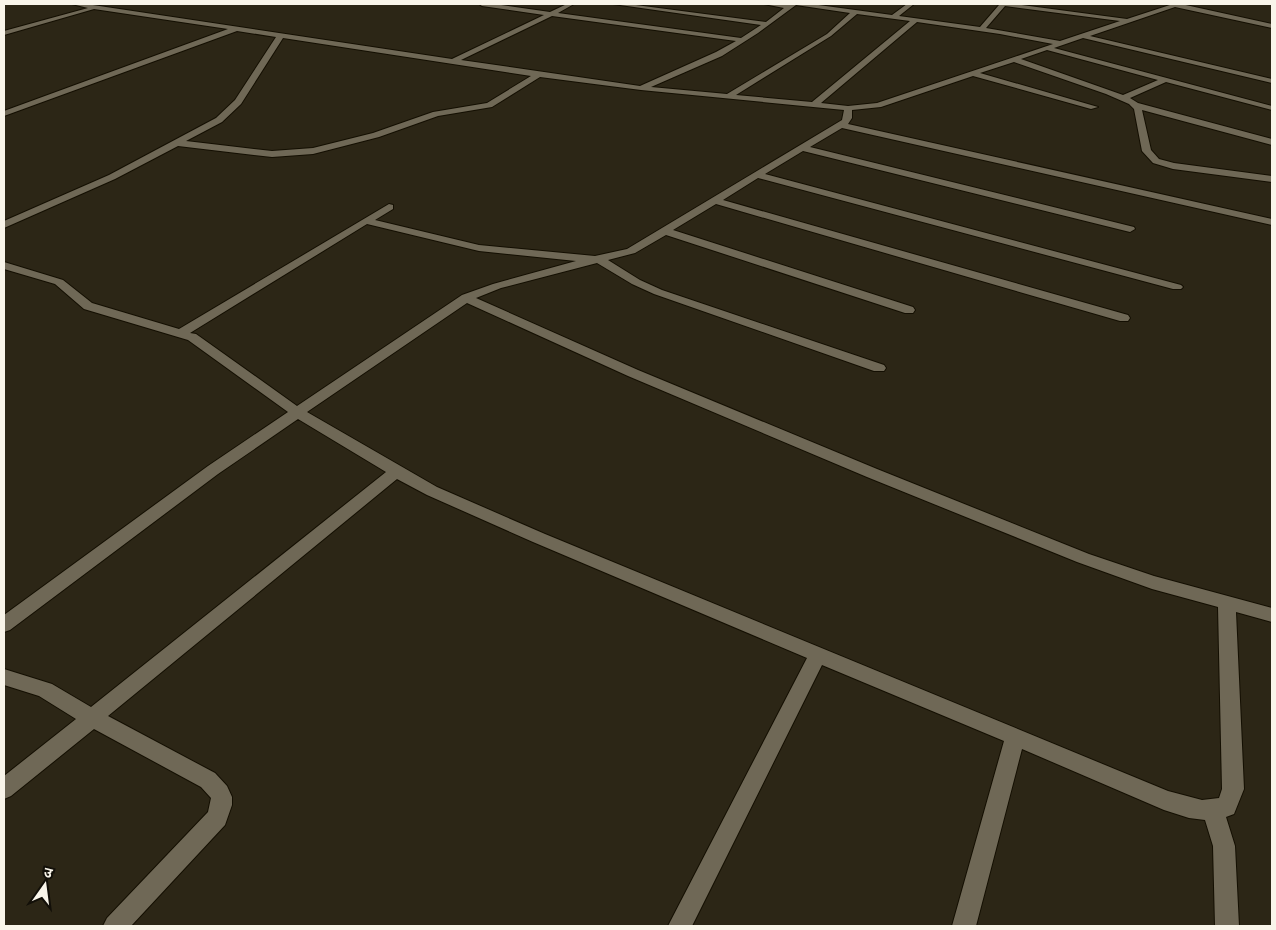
<svg xmlns="http://www.w3.org/2000/svg" width="1276" height="930" viewBox="0 0 1276 930" font-family="Helvetica,'Noto Sans Devanagari',sans-serif">
	<rect width="100%" height="100%" fill="#2c2616"/>
	<g fill="none" stroke-linecap="round" stroke-linejoin="round">
		<defs>
			<path id="minor" d="M72 4H86L452 59 544 15 482 6 479 4H494L550 12 567 4H574L558 13 741 38 761 25 613 4H628L766 22 784 8 764 4H811L892 15 907 4H914L899 16 980 27 999 5 998 4H1014L1127 19 1173 4H1181L1272 24V28L1175 7 1090 36 1272 79V83L1083 38 1054 48 1272 106V110L1166 82 1130 98 1138 103 1272 139V145L1142 110 1151 150 1159 159 1174 163 1272 176V182L1173 169 1153 163 1142 151 1134 109 1129 104 1106 94 1014 62 980 73 1098 107 1091 109 973 76 881 107 852 110V118L848 124 1272 219V225L842 128 810 147 1134 227 1135 229 1130 232 803 151 765 174 1181 285 1183 287 1181 289H1173L758 178 723 200 1128 315 1130 318 1128 321H1120L716 204 673 230 913 307 915 310 913 313H905L666 235 635 253 608 260 640 280 662 290 884 365 886 368 884 371H874L654 294 632 284 597 263 501 288 476 298 638 370 877 469 1089 554 1154 576 1272 608V622L1236 612 1244 789 1234 814 1226 817 1235 846 1239 926H1215L1213 846 1205 820 1189 818 1164 810 1022 749 976 926H952L1004 741 822 665 692 926H668L807 658 533 542 427 495 397 479 108 716 215 773 227 786 232 797V805L225 825 131 926H103L107 918 208 812 211 798 201 787 94 729 11 796 4 799V776L76 719 39 696 4 685V669L52 684 91 707 386 472 298 419 218 474 10 630 4 632V615L208 466 288 412 188 340 84 309 55 284 4 269V262L63 280 92 303 179 329 389 204 393 205V209L375 220 479 245 595 256 627 249 842 120 844 110 641 90 540 77 492 107 438 116 379 137 313 154 272 157 178 146 115 179 4 228V221L109 175 216 118 235 100 276 37 237 31 4 116V111L228 29 94 9 4 35V31L88 8ZM796 5 850 13 827 34 727 94 651 87 722 56 758 33ZM1005 6 1120 21 1060 41 986 28ZM857 14 910 21 812 102 736 95 831 36ZM552 16 736 41 716 52 640 86 461 60ZM917 22 1000 34 1053 44 877 103 848 106 821 103ZM283 38 531 76 487 103 433 112 373 133 313 148 272 151 186 141 222 122 241 104ZM1047 50 1158 80 1123 95 1021 59ZM367 224 479 251 576 261 493 284 462 295 297 406 196 334 190 333ZM467 303 628 376 867 477 1077 562 1152 589 1218 607 1222 789 1219 798 1202 800 1168 791 545 534 437 487 307 412Z"/>
		</defs>
		<use href="#minor" stroke="#140f02" stroke-width="2"/>
		<use href="#minor" fill="#6f6856" fill-rule="evenodd"/>
	</g>
	<rect width="1276" height="930" fill="none" stroke="#f9f5ea" stroke-width="10"/>
	<g transform="translate(45 885) rotate(14)" stroke="#120f08" stroke-width="4" paint-order="stroke">
	<path d="M0-4L9 19L0 12L-9 19Z" fill="#f9f5ea"/>
	<text y="-8" font-size="14" font-weight="bold" text-anchor="middle" fill="#f9f5ea">उ</text>
	</g>
</svg>
